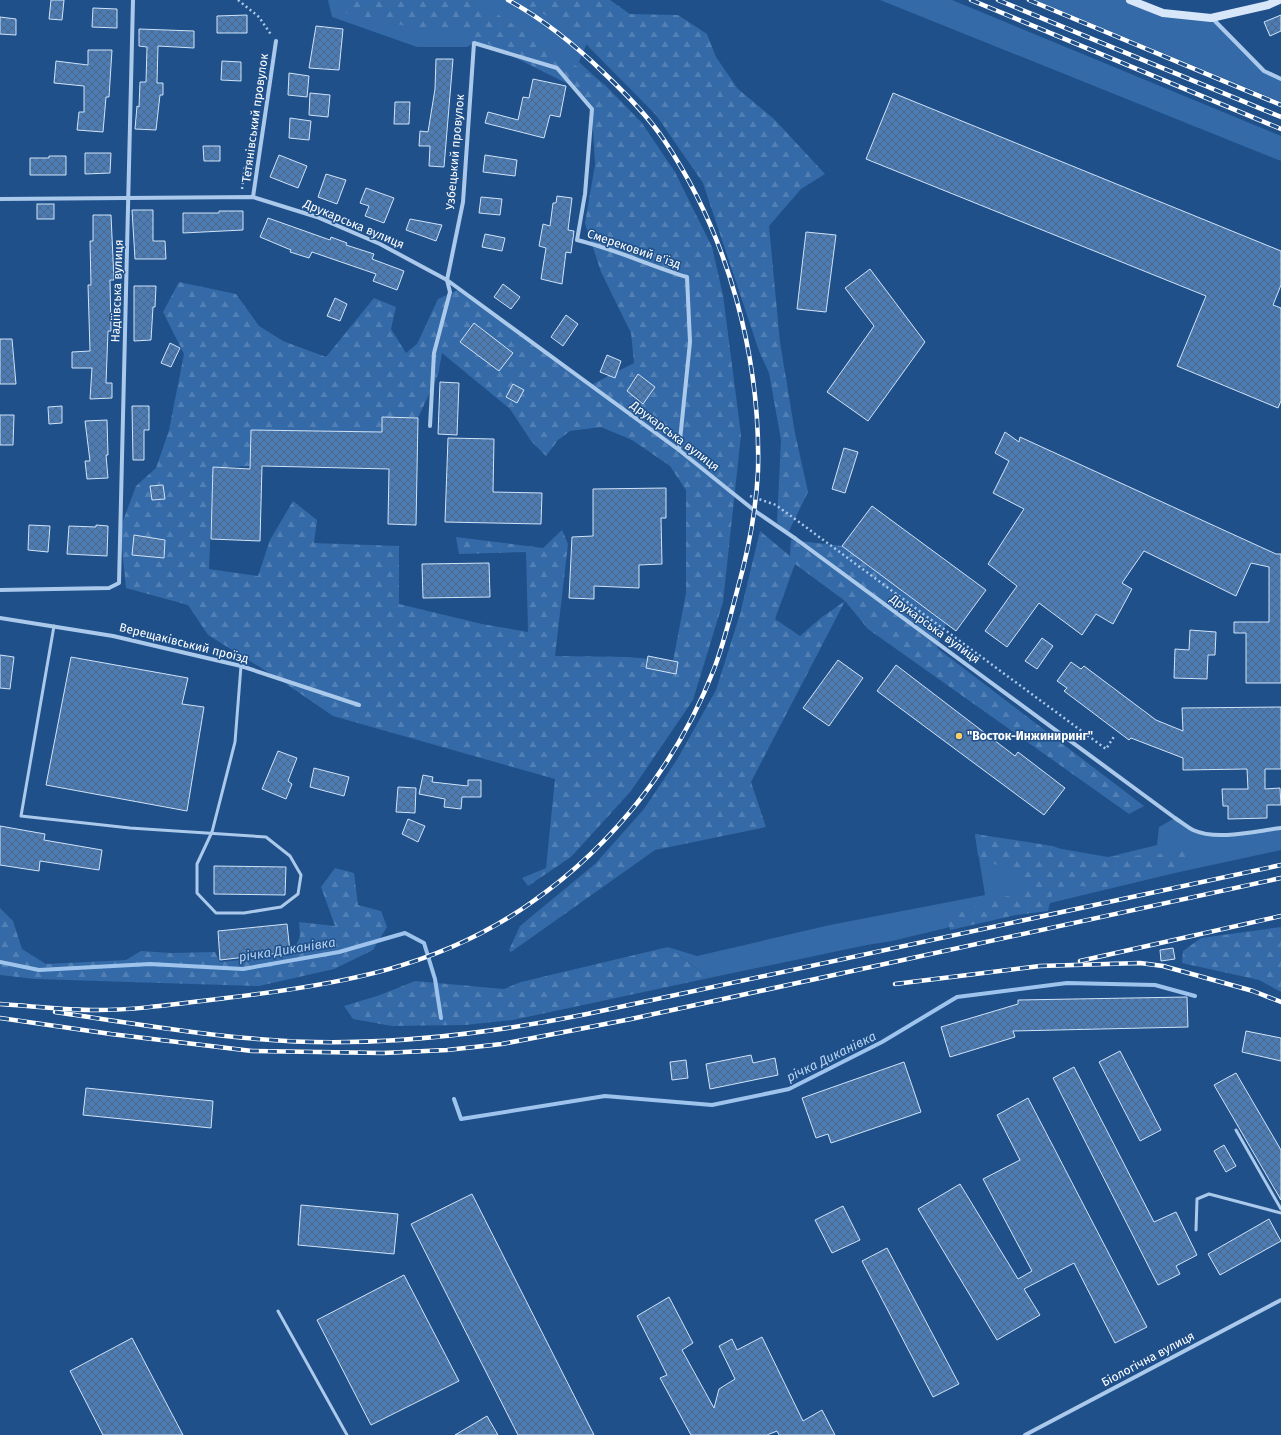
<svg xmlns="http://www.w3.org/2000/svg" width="1281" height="1435" viewBox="0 0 1281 1435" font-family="'Fira Sans',sans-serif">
	<defs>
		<pattern id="forest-firs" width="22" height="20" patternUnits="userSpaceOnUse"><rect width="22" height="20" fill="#336aa7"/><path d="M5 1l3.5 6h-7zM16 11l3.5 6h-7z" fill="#5280b4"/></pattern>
		<pattern id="building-cross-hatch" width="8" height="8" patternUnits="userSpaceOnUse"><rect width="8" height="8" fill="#4c7cb3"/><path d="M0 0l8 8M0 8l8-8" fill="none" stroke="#4c6685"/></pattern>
	</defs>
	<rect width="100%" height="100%" fill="#1f508a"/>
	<g fill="#336aa7">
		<path d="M328 0H605L579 62 602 83 592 109 554 68 474 43 467 47H417L332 17Z"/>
		<path d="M880 0H952L1281 136V161Z"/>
		<path d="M1035 0H1130L1163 13 1211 18 1264 71 1281 78V102Z"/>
		<path d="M1175 818 1194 831 1212 835 1281 828V850L1175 873 892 941 867 945 709 978 668 947 697 956 830 925 985 895 975 834 1108 857 1157 845 1159 827Z"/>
	</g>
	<g fill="url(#forest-firs)" fill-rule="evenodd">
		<path d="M338 0H468L482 4 605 85 642 123 675 172 712 247 723 295 741 435 723 602 693 700 631 791 571 857 528 886 522 878 546 868 555 779 333 716 279 679 208 635 188 605 126 588 120 529 136 486 156 468 169 430 184 354 163 312 179 282 236 294 259 326 283 341 326 357 374 298 396 307 391 329 406 353 417 344 438 299 460 289 591 385 634 363 631 333 601 272 585 223 595 165 592 109 572 86 462 31H431L347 14ZM442 353 510 409 531 441 546 456 558 440 570 431 601 427 632 440 670 466 686 490V593L673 661 628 657 555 656 568 544 562 530 543 548 456 537 459 554 526 552 528 632 482 624 399 604V546L314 543 317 520 293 501 270 540 258 576 209 569 213 468 250 466 251 430 382 432 418 418 438 375Z"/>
		<path d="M518 0H610L630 14 678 15 707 34 716 57 738 89 774 119 825 174 801 189 769 226 780 342 795 433 808 492 788 533 777 522 781 440 769 373 759 351 703 183 656 115 571 29Z"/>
		<path d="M760 531 790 556 791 540 842 546 946 624 937 648 1144 806 1129 814 868 629 845 601 751 782 766 827 655 850 511 952 509 950 520 926 595 864 644 809 678 758 716 690 740 614ZM795 564 845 601 822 617 800 636 775 619Z"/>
		<path d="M975 834 1053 846 1088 860 1116 856 1152 855 1186 850 1183 869 1160 872 1099 889 1082 886 1054 887 1048 911 1016 915 950 930 947 916 1025 890 1005 869 978 856Z"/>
		<path d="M335 868 354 873 358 905 381 911 387 927 373 950 334 969 259 986 35 979 0 975V908L13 921 22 949 46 964 126 960 141 951 171 953 215 952 220 962 292 955 300 936 299 922 335 926 321 887Z"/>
		<path d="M1281 927V992L1259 980 1182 963 1183 951 1201 938Z"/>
		<path d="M668 947 709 978 513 1020 465 1025 392 1026 353 1019 344 1006 380 995 415 981 504 989 521 982Z"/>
	</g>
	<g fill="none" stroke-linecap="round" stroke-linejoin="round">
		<g stroke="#9ec4ed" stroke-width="4">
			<path d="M0 962 39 970 150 964 243 969 339 952 405 933 424 943 435 979 441 1018"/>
			<path d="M454 1099 461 1119 605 1096 712 1105 789 1089 882 1042 957 997 1067 983 1155 985 1195 996"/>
		</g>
	</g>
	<g fill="url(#building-cross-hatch)" stroke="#d0e3f8">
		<path d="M51 0H64L62 20 49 19Z"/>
		<path d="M93 8 117 9V28L92 27Z"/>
		<path d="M247 15V33H217V16Z"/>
		<path d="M1281 15V31L1270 36 1264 22Z"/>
		<path d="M0 17 16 19V35L0 34Z"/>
		<path d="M316 26 343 29 339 70 309 68Z"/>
		<path d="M139 29 194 31V48L158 46 157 83H163V95H160L156 130 135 129 137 106 139 107 140 82H146L147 47 139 46Z"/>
		<path d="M88 50H112L109 97H106L103 132 77 130 79 112H84V86L54 83 56 61 88 65Z"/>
		<path d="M436 59H453L444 167 429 166 430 146H419L420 131 428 132 435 89Z"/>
		<path d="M222 61 241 62V81L221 80Z"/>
		<path d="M289 73 309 76 307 97 288 95Z"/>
		<path d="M533 79 566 86 560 117 550 115 544 138 485 123 488 112 518 120 523 97 529 98Z"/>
		<path d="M310 93 330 95 328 117 309 115Z"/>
		<path d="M893 93 1281 251V285L1273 305 1281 308V401L1278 408 1177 366 1206 296 866 159Z"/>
		<path d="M395 102H410L409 124H394Z"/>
		<path d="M290 118 311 121 309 140 289 138Z"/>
		<path d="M203 146H220V161H204Z"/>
		<path d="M85 153H111L110 173 85 174Z"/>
		<path d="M279 155 307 166 298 188 270 177Z"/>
		<path d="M485 155 517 160 515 176 483 172Z"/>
		<path d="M49 156H66V175H30V158H49Z"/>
		<path d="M326 174 346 180 337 204 318 197Z"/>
		<path d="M366 188 394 198 384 223 365 216 369 206 360 203Z"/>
		<path d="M557 196 572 198 568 230 574 231 571 253 566 252 562 284 541 279 546 248 539 246 543 224 550 226 553 203H556Z"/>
		<path d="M481 197 502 199 500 215 479 213Z"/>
		<rect x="37" y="204" width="17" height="15"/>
		<path d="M132 210H153V241H165L166 259H135Z"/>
		<path d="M219 211H243V230L183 233V213H219Z"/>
		<path d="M93 215H111L114 280H110L111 331H108L106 383H112V398L90 399 92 368H72V352L90 351 88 285H91L90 241H93Z"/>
		<path d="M268 218 330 240 331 237 347 243 346 245 374 254 372 259 404 271 397 290 373 281 376 274 312 252 309 258 290 252 291 250 260 237Z"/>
		<path d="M410 219 442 225 436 241 406 230Z"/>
		<path d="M806 232 836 235 826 312 797 309Z"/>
		<path d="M485 234 505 238 502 251 482 247Z"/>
		<path d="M870 269 925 342 868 421 827 392 874 326 845 288Z"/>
		<path d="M503 284 520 297 511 309 494 297Z"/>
		<path d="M134 286H156L155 307H153L151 340 134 341Z"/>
		<path d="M335 298 347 304 340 321 327 316Z"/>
		<path d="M566 315 578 324 563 346 551 337Z"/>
		<path d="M474 323 513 353 499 371 460 342Z"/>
		<path d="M0 339H12L16 384H0Z"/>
		<path d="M170 343 180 348 171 367 161 363Z"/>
		<path d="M607 355 621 361 615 378 600 372Z"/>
		<path d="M638 374 655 387 643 404 627 391Z"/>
		<path d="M440 382 459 383 457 435 438 434Z"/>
		<path d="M513 384 524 390 517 403 506 397Z"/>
		<path d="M62 406V423L49 424 48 407Z"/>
		<path d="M132 406H149V430H144V460H133Z"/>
		<path d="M0 415H14L13 445H0Z"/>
		<path d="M382 417 418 418 416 525 388 524 389 469 262 466 260 541 211 539 213 467 250 469 251 430 382 432Z"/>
		<path d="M107 420 108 455H106L108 478 87 479 85 461H90L85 421Z"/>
		<path d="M1005 432 1019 442 1020 437 1276 554H1281V683H1246V633H1234V622H1269V567L1251 563 1236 596 1144 551 1122 583 1132 589 1113 624 1096 614 1082 635 1039 603 1007 647 985 631 1017 586 988 564 1024 509 993 493 1009 461 995 453Z"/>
		<path d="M448 438 494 439 493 492 542 493 541 524 445 522Z"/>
		<path d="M844 448 858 452 845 493 832 489Z"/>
		<path d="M163 485 165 499 152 500 150 486Z"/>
		<path d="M666 488V518H661L662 564 639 565V588L594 586V599L569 598 572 537 593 536V489Z"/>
		<path d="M872 506 986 590 956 631 842 546Z"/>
		<path d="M29 525 50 526 48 552 28 550Z"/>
		<path d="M96 525 108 526 107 556 67 554 69 526 96 527Z"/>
		<path d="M134 535 165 540 164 558 132 555Z"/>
		<path d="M489 563 490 597 423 598 422 564Z"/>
		<path d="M1190 630 1216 632 1215 655H1208L1207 679 1174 678 1175 649 1189 650Z"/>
		<path d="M1042 638 1053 646 1037 669 1025 661Z"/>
		<path d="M0 655 14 657 10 689 0 688Z"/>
		<path d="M648 656 678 662 676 674 646 668Z"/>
		<path d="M71 657 188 678 182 704 204 707 187 811 46 785Z"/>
		<path d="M838 660 863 678 829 726 803 708Z"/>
		<path d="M1071 662 1081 669 1084 666 1156 720 1183 731 1182 708 1281 707V769H1265V789L1280 788 1281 805H1267V818L1228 819V806H1223L1222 789H1248L1247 769 1183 770V758L1131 738 1129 740 1064 691 1067 688 1057 681Z"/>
		<path d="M896 665 1015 756 1018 752 1065 788 1044 815 877 691Z"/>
		<path d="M278 751 297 758 288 781 292 784 286 799 262 789Z"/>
		<path d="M314 768 349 777 344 796 310 787Z"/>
		<path d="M423 775 433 777 432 782 468 786V780H481V797H462L461 809 444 807 445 799 419 794Z"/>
		<path d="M398 787 416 788 415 813 396 812Z"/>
		<path d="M408 819 425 826 418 842 402 834Z"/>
		<path d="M0 826 45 834 44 840 102 850 99 870 40 861 39 871 0 865Z"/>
		<path d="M214 866 286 867 285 895 214 894Z"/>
		<path d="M287 924 290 952 220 960 218 931Z"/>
		<path d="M1173 948 1175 959 1161 961 1160 950Z"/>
		<path d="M1187 997 1188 1027 1013 1031 1015 1037 950 1057 941 1027 1018 1004V1000Z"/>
		<path d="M1246 1031 1281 1038V1061L1242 1052Z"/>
		<path d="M1120 1051 1161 1130 1140 1141 1099 1062Z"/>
		<path d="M751 1055 753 1063 775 1058 778 1075 710 1089 706 1064Z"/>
		<path d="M686 1060 688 1078 672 1080 670 1062Z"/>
		<path d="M904 1062 921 1112 831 1143 828 1134 816 1138 802 1098Z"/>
		<path d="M1074 1067 1154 1222 1176 1212 1197 1255 1176 1266 1180 1274 1158 1285 1053 1078Z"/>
		<path d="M1236 1073 1281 1150V1200L1214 1085Z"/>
		<path d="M86 1088 213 1101 211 1128 83 1115Z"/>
		<path d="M1028 1098 1147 1327 1115 1343 1074 1263 1024 1289 1040 1315 997 1340 918 1209 960 1184 1018 1279 1032 1271 983 1179 1020 1160 997 1115Z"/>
		<path d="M1224 1145 1236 1166 1226 1172 1214 1151Z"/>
		<path d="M472 1194 594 1435H518L411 1224Z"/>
		<path d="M301 1205 398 1214 394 1254 298 1245Z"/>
		<path d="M843 1206 860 1240 832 1253 815 1220Z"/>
		<path d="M1269 1219 1281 1241 1220 1275 1208 1254Z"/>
		<path d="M887 1248 959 1384 933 1397 862 1261Z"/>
		<path d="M404 1275 459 1381 371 1425 317 1320Z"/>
		<path d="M669 1297 693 1343 682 1350 714 1408 719 1389 735 1379 719 1346 732 1339 737 1350 762 1337 803 1421 822 1410 835 1435H779L777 1431 767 1435H691L660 1378 667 1375 637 1316Z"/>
		<path d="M132 1338 183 1435H103L70 1371Z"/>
		<path d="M487 1416 498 1435H455Z"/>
	</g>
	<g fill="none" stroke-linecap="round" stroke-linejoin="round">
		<g stroke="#abc9eb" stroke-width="2.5" stroke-dasharray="2 3" stroke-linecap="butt">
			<path d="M238 0 259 17 272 36"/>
			<path d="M242 189 245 166"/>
			<path d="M750 496 776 505 1106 749 1115 735"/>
		</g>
		<g stroke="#abc9eb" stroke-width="3">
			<path d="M54 626 21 816 130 828 266 837 290 856 301 875 298 894 281 907 244 913H216L197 893V864L212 832 235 742 241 666"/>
			<path d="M1236 1130 1281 1209"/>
			<path d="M1196 1230 1197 1199 1209 1194 1281 1213"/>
			<path d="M278 1311 347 1435"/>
		</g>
		<g stroke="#abc9eb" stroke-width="4">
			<path d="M1212 18 1264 71 1281 79"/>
			<path d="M253 197 276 41"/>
			<path d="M0 199 253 197 317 217 380 244 447 280 679 450 755 511 796 539 1175 818C1181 822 1187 827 1193 830 1217 841 1256 831 1281 828"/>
			<path d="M430 426 434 353 450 292 447 280 463 202 474 43 557 68 592 109 585 194 577 240C615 249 650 266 687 277L690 342 679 450"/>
			<path d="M0 590 109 588 119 583 133 0"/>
			<path d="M0 618 113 636 241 666 359 705"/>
			<path d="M1025 1435 1281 1300"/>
		</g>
		<path stroke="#d7e6f9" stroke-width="8" d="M1130 0 1163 13 1211 18 1268 5 1279 0"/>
		<defs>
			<g id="rail">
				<path d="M971 0 1281 129"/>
				<path d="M998 0 1281 117"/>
				<path d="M1029 0 1281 105"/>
				<path d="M1080 961 1281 916"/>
				<path d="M895 984 1040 966 1140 963 1163 966 1253 991 1281 1002"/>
				<path d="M0 1004C32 1006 65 1010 97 1010 141 1010 183 1003 226 998 337 985 440 968 532 902 615 844 678 762 714 669 724 643 730 617 737 591 748 552 756 512 758 471 761 357 728 235 664 140 648 116 626 94 605 74 576 46 543 19 508 0"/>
				<path d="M55 1012C151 1026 249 1044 347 1042 428 1041 507 1030 587 1014L1281 865"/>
				<path d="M0 1018 111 1034 252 1051 383 1053 447 1050 502 1044 631 1019 1281 878"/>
			</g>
		</defs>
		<use href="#rail" stroke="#fff" stroke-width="4.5"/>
		<use href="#rail" stroke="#1f508a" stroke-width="3" stroke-dasharray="9" stroke-linecap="butt"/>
	</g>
	<circle fill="#f9ce6b" stroke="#1f508a" stroke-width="1.5" cx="959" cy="736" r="4"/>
	<g text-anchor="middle" stroke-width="3" stroke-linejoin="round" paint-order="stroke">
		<g font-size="12" fill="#fff" stroke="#1f508a">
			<text transform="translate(255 118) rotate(-82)" y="4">Тетянівський провулок</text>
			<text transform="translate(455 152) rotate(-85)" y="4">Узбецький провулок</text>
			<text transform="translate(354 224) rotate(23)" y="4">Друкарська вулиця</text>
			<text transform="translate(634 249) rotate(19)" y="4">Смерековий в'їзд</text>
			<text transform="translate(117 291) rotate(-88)" y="4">Надіївська вулиця</text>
			<text transform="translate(675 436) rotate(37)" y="4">Друкарська вулиця</text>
			<text transform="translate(935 629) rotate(36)" y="4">Друкарська вулиця</text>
			<text transform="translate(184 643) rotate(14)" y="4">Верещаківський проїзд</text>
			<text transform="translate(1148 1359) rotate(-28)" y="4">Біологічна вулиця</text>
		</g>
		<g font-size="12" font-weight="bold" fill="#fff" stroke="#1f508a" text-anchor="start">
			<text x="967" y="740">"Восток-Инжиниринг"</text>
		</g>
		<g font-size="13" font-style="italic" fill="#b7d3f2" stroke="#1f508a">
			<text transform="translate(287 949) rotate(-9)" y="5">річка Диканівка</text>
			<text transform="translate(831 1056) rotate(-26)" y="5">річка Диканівка</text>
		</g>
	</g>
</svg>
